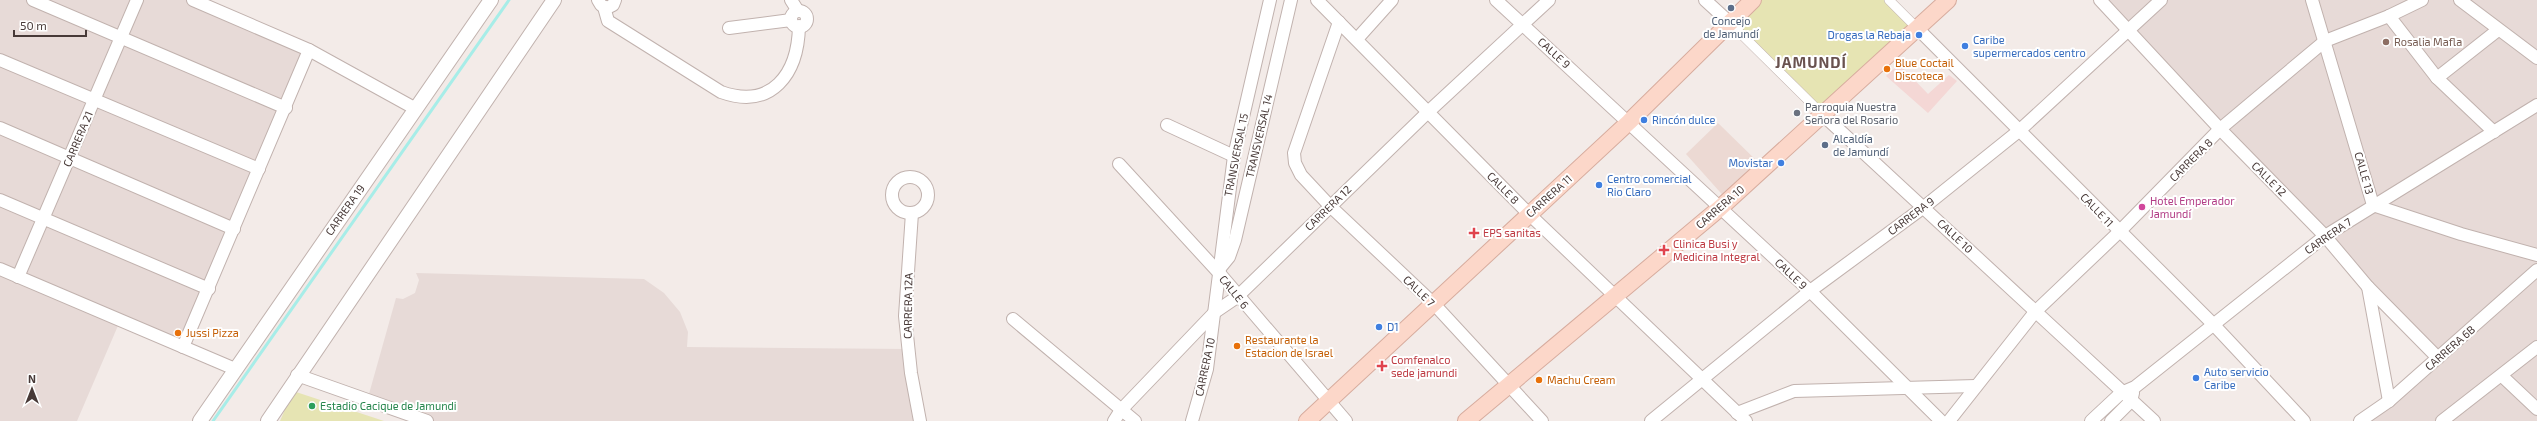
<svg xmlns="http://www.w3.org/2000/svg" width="2537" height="421" viewBox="0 0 2537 421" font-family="'Exo 2',sans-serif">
	<rect width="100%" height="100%" fill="#f3ebe8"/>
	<g fill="#e7dad7">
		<path d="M0 0H193L309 50 183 347 120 321 77 421H0Z"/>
		<path d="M2100 0H2537V421H2357L2438 358Z"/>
		<path d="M416 273 644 279 664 293 680 312 688 332 687 347 907 349 920 421H427L367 401 396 298 403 299 415 293 419 280Z"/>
	</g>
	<path fill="#f4d7d5" d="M1899 64 1928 94 1949 75 1957 81 1928 113 1886 76Z"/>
	<path fill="#ecd9d3" d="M1718 123 1762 166 1728 201 1686 154Z"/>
	<g fill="#e6e4b3">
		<path d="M1753 0H1889L1917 28 1823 115 1729 22Z"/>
		<path d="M293 391 384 421H280Z"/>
	</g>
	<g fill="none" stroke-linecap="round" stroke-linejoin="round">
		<path stroke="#a7ede8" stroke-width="3" d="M213 421 509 0"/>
		<defs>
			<g id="pedestrian">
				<path d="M1889 0 1917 28"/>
				<path d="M1729 22 1823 115"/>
			</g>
			<g id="minor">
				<path d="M33 0 286 108"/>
				<path d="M193 0 309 50 416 109"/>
				<path d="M598 0 601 5 607 8 613 5 615 0"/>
				<path d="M791 0 798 11"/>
				<path d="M1317 0 1529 214 1746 421"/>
				<path d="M1496 0 1810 291 1941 421"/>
				<path d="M1705 0 1729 22"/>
				<path d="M2100 0 2220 129 2325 236 2368 287 2438 358"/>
				<path d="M2312 0 2373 205 2461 234 2537 255"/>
				<path d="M2460 0 2537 58"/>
				<path d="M604 7 608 21 721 92C772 110 798 74 799 26"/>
				<circle cx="799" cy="19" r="8"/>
				<path d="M2389 16 2437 78 2494 132"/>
				<path d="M1339 22 1294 153 1295 163 1301 175 1330 206 1434 304 1542 421"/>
				<path d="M729 28 791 20"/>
				<path d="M1917 28 2213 324 2304 421"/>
				<path d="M1357 39 1392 0"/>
				<path d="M0 60 259 169"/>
				<path d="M2437 78 2498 30"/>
				<path d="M1823 115 2154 421"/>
				<path d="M1167 125 1234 156"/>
				<path d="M0 128 234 229"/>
				<path d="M1119 164 1220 274 1346 421"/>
				<circle cx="910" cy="195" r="18"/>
				<path d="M0 200 209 289"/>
				<path d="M912 213 905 316 911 373 920 421"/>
				<path d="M1220 268 1229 257 1235 240 1291 0"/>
				<path d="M0 269 235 369"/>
				<path d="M18 277 137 0"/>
				<path d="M2368 287 2389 401"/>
				<path d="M1013 319 1135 421"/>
				<path d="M183 347 309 50"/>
				<path d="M297 375 427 421"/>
				<path d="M2502 376 2537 409"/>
				<path d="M1737 413 1794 391 1976 386"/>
				<path d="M1114 421 1121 410 1215 312 1237 297 1427 113 1549 0"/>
				<path d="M1192 421 1207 369 1234 156 1270 0"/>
				<path d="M1651 421 1810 291 1924 207 2020 130 2161 0"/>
				<path d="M1949 421 2035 312 2119 232 2220 129 2325 41 2389 16 2422 0"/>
				<path d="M2091 421 2121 393 2135 387 2325 236 2537 105"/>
				<path d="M2111 421 2131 401 2133 393"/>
				<path d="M2360 421 2389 401 2537 270"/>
				<path d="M2442 421 2537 347"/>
			</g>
			<g id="tertiary">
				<path d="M200 421 491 0"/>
				<path d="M268 421 554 0"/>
			</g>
			<g id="secondary">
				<path d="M1307 421 1629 122 1753 0"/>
				<path d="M1466 421 1720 208 1948 0"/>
			</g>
		</defs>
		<use href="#pedestrian" stroke="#c1b2ae" stroke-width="10"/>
		<use href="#minor" stroke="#c1b2ae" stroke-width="14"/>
		<use href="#tertiary" stroke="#c1b2ae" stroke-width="16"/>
		<use href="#secondary" stroke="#d7ac9e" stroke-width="18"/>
		<use href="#pedestrian" stroke="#fff" stroke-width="9"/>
		<use href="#minor" stroke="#fff" stroke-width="12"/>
		<use href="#tertiary" stroke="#fff" stroke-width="14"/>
		<use href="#secondary" stroke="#fcd7c9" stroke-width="16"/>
	</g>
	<g fill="#5c6f8a" stroke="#fff" stroke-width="1.5">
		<circle cx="1731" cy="8" r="4"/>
		<circle cx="1825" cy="145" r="4"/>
	</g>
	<g fill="#3f7fe0" stroke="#fff" stroke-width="1.5">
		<circle cx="1919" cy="35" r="4"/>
		<circle cx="1965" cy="46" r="4"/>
		<circle cx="1644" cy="120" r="4"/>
		<circle cx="1781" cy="163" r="4"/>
		<circle cx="1599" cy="185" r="4"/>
		<circle cx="1379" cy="327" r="4"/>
		<circle cx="2196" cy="378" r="4"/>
	</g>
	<circle fill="#8d6e63" stroke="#fff" stroke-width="1.5" cx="2386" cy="42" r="4"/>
	<g fill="#e8710a" stroke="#fff" stroke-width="1.5">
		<circle cx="1887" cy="69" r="4"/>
		<circle cx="178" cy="333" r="4"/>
		<circle cx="1237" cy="346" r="4"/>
		<circle cx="1539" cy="380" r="4"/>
	</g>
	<circle fill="#6b7280" stroke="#fff" stroke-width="1.5" cx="1797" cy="113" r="4"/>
	<circle fill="#d1479c" stroke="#fff" stroke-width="1.5" cx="2142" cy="207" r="4"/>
	<g fill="#e0444e" stroke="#fff" stroke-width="1.5">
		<path d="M1472 227h4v4h4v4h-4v4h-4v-4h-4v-4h4z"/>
		<path d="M1662 244h4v4h4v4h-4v4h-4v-4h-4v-4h4z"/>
		<path d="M1380 360h4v4h4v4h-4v4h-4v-4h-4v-4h4z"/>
	</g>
	<circle fill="#2e9e5b" stroke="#fff" stroke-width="1.5" cx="312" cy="406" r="4"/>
	<g text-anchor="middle" stroke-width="4" stroke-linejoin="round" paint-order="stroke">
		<g font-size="11" fill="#4e5e75" stroke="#fff">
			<text x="1731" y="25">Concejo<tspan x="1731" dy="13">de Jamundí</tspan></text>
			<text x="1833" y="143" text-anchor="start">Alcaldía<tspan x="1833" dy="13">de Jamundí</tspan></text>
		</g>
		<g font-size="11" fill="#366cbe" stroke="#fff" text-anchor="start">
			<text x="1911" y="39" text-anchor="end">Drogas la Rebaja</text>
			<text x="1973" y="44">Caribe<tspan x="1973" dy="13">supermercados centro</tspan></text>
			<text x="1652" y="124">Rincón dulce</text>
			<text x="1773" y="167" text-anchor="end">Movistar</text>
			<text x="1607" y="183">Centro comercial<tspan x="1607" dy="13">Rio Claro</tspan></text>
			<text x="1387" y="331">D1</text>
			<text x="2204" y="376">Auto servicio<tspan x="2204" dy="13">Caribe</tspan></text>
		</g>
		<g font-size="11" fill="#785e54" stroke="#fff" text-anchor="start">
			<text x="2394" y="46">Rosalia Mafla</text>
		</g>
		<g font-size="11" fill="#473937" stroke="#fff">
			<text transform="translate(1554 53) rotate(42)" y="4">CALLE 9</text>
			<text transform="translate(1259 136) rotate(-77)" y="4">TRANSVERSAL 14</text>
			<text transform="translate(78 139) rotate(-67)" y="4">CARRERA 21</text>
			<text transform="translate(1236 155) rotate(-79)" y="4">TRANSVERSAL 15</text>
			<text transform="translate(2191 160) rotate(-45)" y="4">CARRERA 8</text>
			<text transform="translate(2364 173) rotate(74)" y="4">CALLE 13</text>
			<text transform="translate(2269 179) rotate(45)" y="4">CALLE 12</text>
			<text transform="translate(1503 188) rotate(45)" y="4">CALLE 8</text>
			<text transform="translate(1549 196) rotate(-42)" y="4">CARRERA 11</text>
			<text transform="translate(1720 207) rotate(-41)" y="4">CARRERA 10</text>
			<text transform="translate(1328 208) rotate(-44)" y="4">CARRERA 12</text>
			<text transform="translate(345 210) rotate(-55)" y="4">CARRERA 19</text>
			<text transform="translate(2097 210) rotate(46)" y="4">CALLE 11</text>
			<text transform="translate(1911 216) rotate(-37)" y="4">CARRERA 9</text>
			<text transform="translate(1955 236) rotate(43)" y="4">CALLE 10</text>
			<text transform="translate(2328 236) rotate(-35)" y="4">CARRERA 7</text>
			<text transform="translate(1791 274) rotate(43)" y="4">CALLE 9</text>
			<text transform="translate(1419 291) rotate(44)" y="4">CALLE 7</text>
			<text transform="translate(1234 292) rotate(51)" y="4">CALLE 6</text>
			<text transform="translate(908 306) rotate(-89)" y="4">CARRERA 12A</text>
			<text transform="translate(2450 348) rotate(-41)" y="4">CARRERA 6B</text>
			<text transform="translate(1205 367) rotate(-78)" y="4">CARRERA 10</text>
		</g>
		<g font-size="11" fill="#c56008" stroke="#fff" text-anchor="start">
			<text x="1895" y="67">Blue Coctail<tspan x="1895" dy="13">Discoteca</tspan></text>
			<text x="186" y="337">Jussi Pizza</text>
			<text x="1245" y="344">Restaurante la<tspan x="1245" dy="13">Estacion de Israel</tspan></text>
			<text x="1547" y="384">Machu Cream</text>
		</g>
		<g font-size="11" fill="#5b616d" stroke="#fff" text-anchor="start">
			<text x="1805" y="111">Parroquia Nuestra<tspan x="1805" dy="13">Señora del Rosario</tspan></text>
		</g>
		<g font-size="11" fill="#b23c85" stroke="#fff" text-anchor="start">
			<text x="2150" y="205">Hotel Emperador<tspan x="2150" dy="13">Jamundí</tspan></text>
		</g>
		<g font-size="11" fill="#be3a42" stroke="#fff" text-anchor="start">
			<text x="1483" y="237">EPS sanitas</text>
			<text x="1673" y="248">Clinica Busi y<tspan x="1673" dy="13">Medicina Integral</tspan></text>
			<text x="1391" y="364">Comfenalco<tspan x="1391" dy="13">sede jamundi</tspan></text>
		</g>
		<g font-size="11" fill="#27864d" stroke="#fff" text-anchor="start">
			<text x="320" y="410">Estadio Cacique de Jamundi</text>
		</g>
		<g font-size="15" font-weight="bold" letter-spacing="1" fill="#69524f" stroke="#fff">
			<text x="1811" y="68">JAMUNDÍ</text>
		</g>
	</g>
	<g transform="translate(32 389)" stroke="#ffffff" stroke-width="3" paint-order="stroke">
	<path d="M0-3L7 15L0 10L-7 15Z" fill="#473937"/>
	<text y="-6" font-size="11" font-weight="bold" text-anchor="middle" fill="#473937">N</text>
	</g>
	<path d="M14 30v6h72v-6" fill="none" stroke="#473937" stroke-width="2"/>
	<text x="20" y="30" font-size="12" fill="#473937" stroke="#ffffff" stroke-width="3" paint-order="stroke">50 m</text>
</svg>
